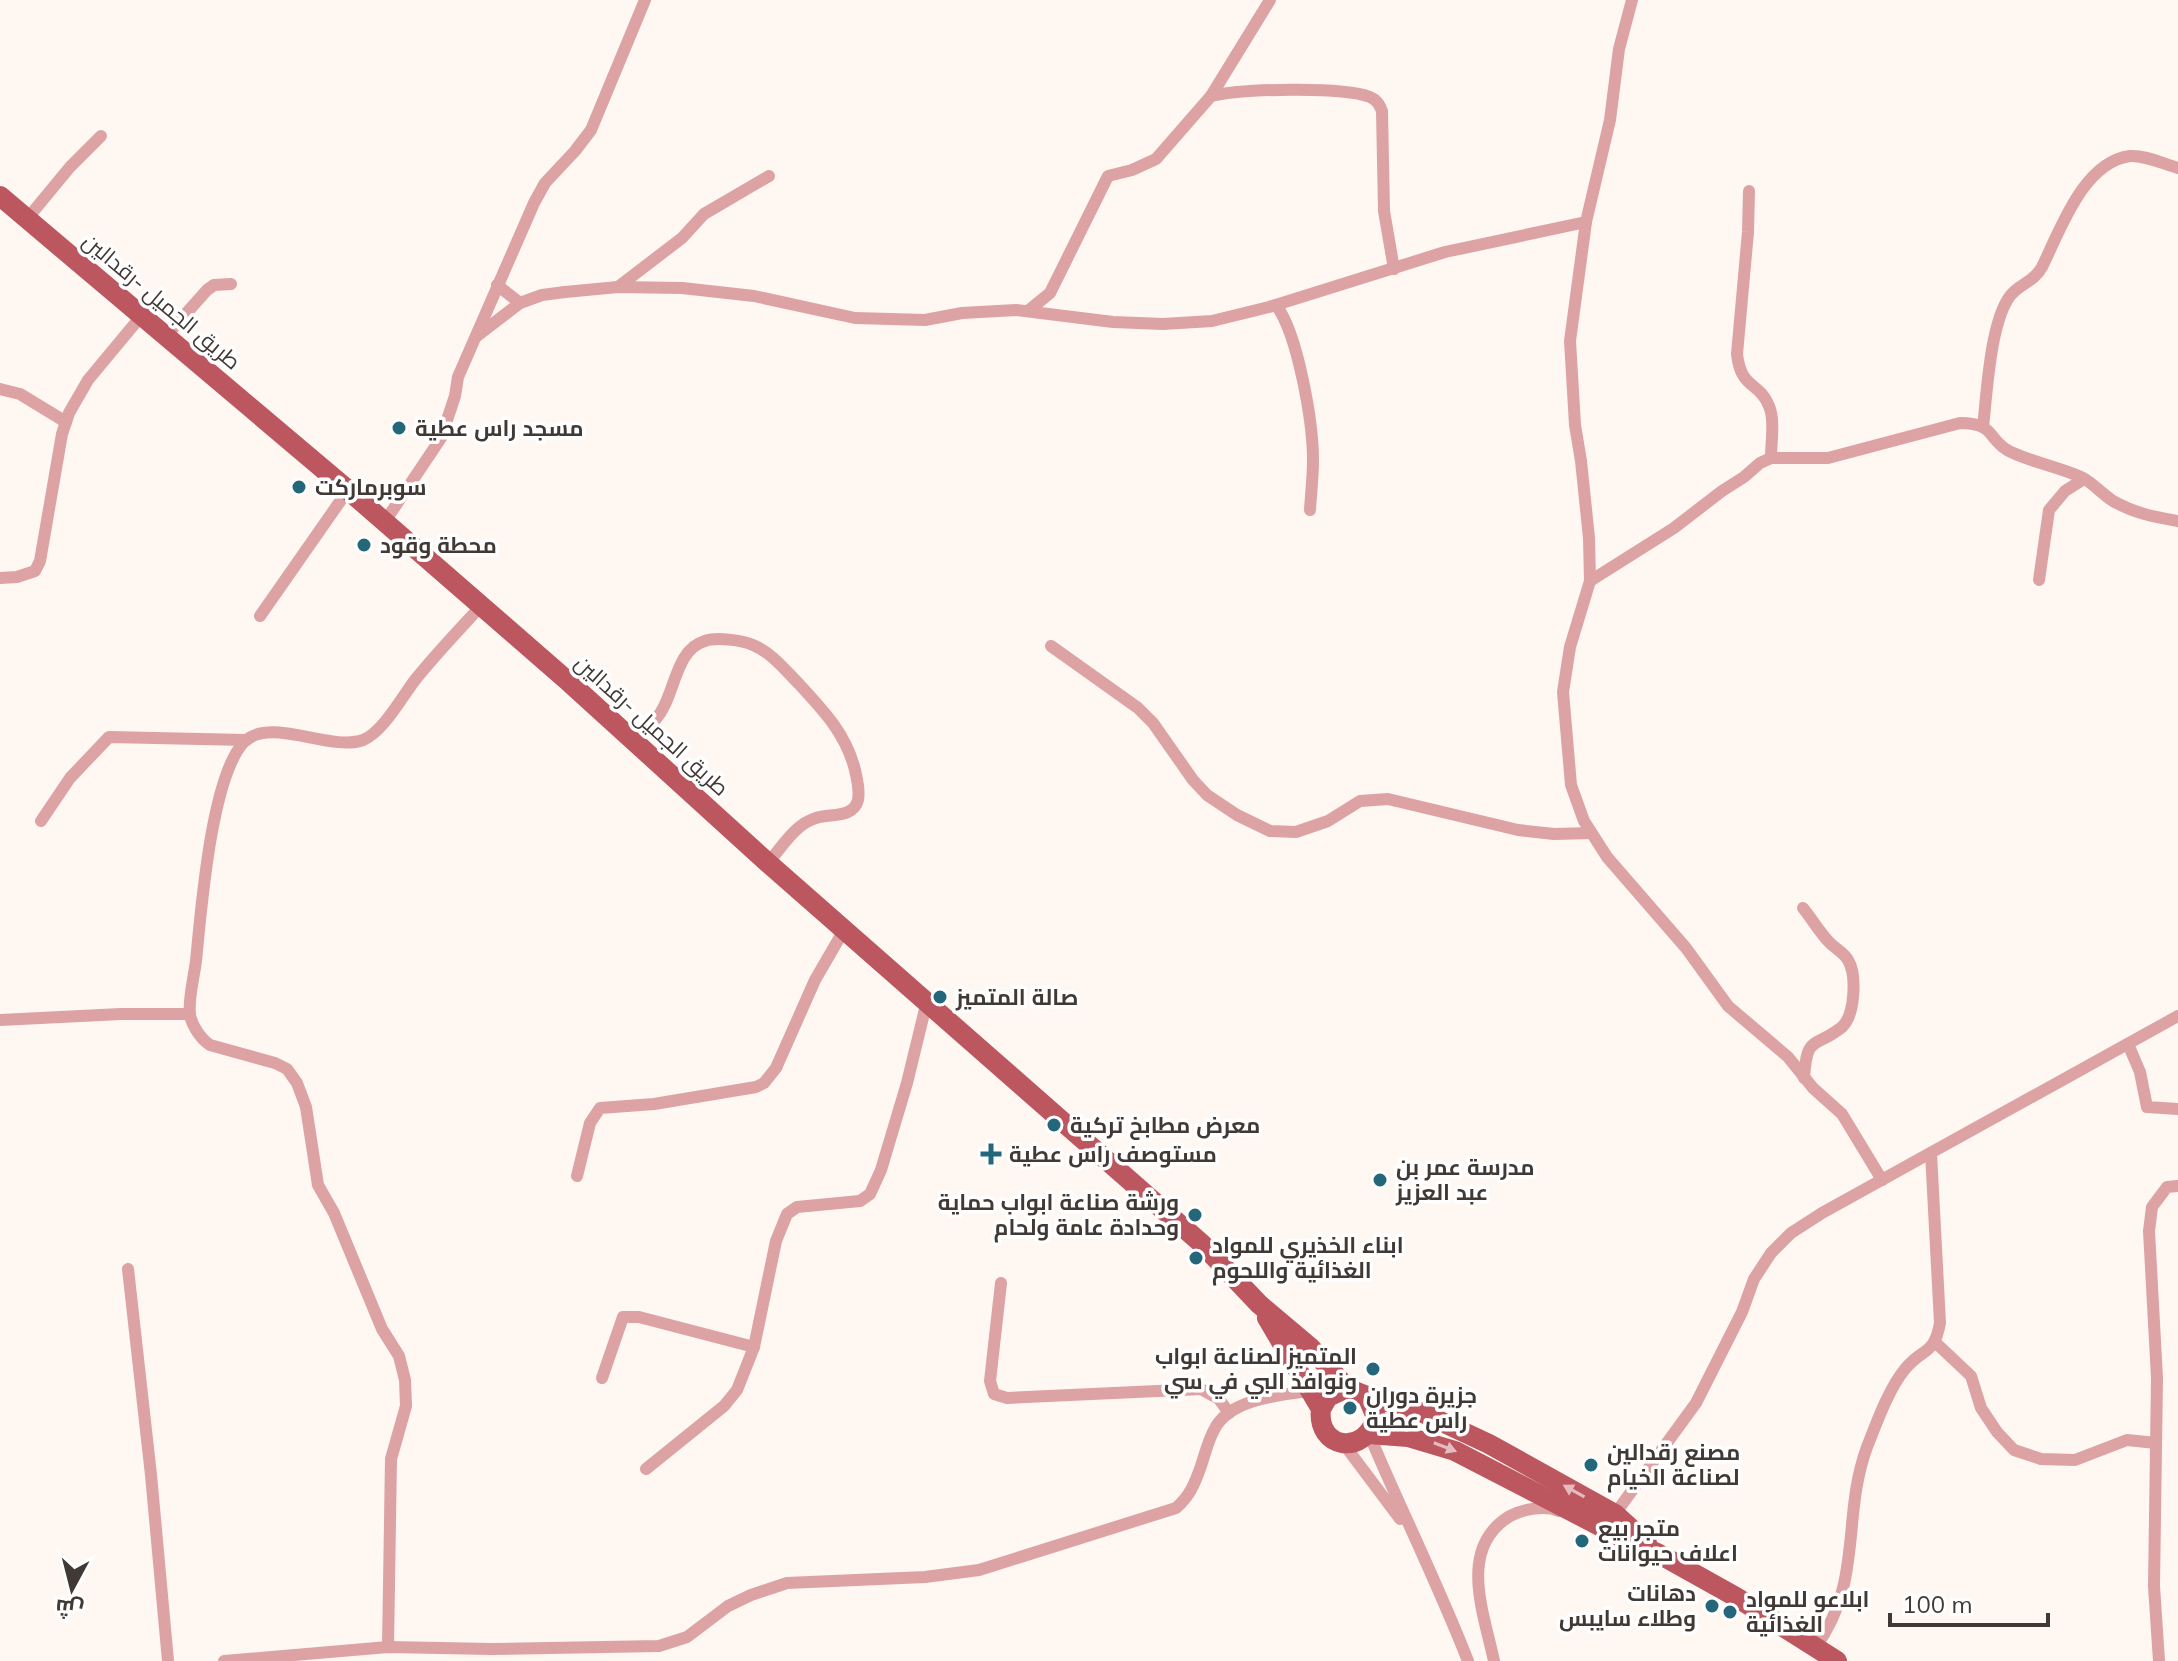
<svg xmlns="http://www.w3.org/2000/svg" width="2178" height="1661" viewBox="0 0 2178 1661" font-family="Mulish,Cairo,sans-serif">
	<rect width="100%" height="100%" fill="#fef7f2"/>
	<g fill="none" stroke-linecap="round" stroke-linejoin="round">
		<g stroke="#dda2a4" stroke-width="12">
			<path d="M1632 0 1619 49 1610 120 1586 222 1570 341 1575 425 1581 461 1589 538 1590 581 1570 647 1563 692 1571 785 1584 821 1607 857 1686 948 1728 1006 1788 1057 1813 1088 1842 1114 1882 1180"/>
			<path d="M1211 96C1242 89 1341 86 1370 97 1377 100 1379 104 1382 111L1384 211 1394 269"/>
			<path d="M1749 191 1748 232 1737 354C1741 390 1759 381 1769 406 1775 420 1771 442 1771 458"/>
			<path d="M27 219 70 167 101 136"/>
			<path d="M497 285 520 303"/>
			<path d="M618 287 682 238 704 214 769 176"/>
			<path d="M1276 305C1298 334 1313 423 1313 460 1313 477 1311 493 1310 510"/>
			<path d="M1028 311 1050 293 1108 176 1132 170 1156 159 1211 96 1270 0"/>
			<path d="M166 336 207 290 214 285 231 284"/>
			<path d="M477 336 520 303 542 295 565 292 618 287 682 288 754 296 855 318 925 320 962 313 1016 310 1113 322 1163 324 1212 321 1269 307 1445 252 1586 222"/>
			<path d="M0 389 20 394 66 422"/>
			<path d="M1983 427C1987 393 1990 323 2010 296 2019 284 2034 282 2042 267 2060 231 2083 162 2130 156 2145 155 2164 164 2178 168"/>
			<path d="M384 523 441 438 455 396 458 377 534 203 545 183 575 151 591 130 645 0"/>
			<path d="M0 578 17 577 35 571 40 561 62 434 69 413 88 380 142 315"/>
			<path d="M2039 580 2049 510 2065 491 2084 479"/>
			<path d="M1590 581 1674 528 1722 491 1744 477 1760 463 1771 458H1828L1960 423C1997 423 1987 441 2011 452 2034 463 2060 467 2083 478 2094 484 2102 494 2113 501 2134 513 2154 517 2178 521"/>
			<path d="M260 616 348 490"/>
			<path d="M1051 646 1138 708 1153 723 1193 780 1207 795 1237 815 1270 831 1296 832 1328 821 1360 801 1388 799 1518 830 1554 834 1591 833"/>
			<path d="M627 734C635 730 648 728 654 721 676 699 673 650 705 641 716 637 742 640 753 645 772 653 785 670 799 684 824 711 846 734 855 770 857 779 860 790 858 800 853 819 830 813 816 818 795 824 782 847 768 863"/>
			<path d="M41 821 70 778 109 737 246 740"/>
			<path d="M1803 908C1812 919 1820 933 1830 943 1836 949 1844 953 1848 960 1857 975 1855 1015 1842 1027 1815 1049 1807 1033 1804 1078"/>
			<path d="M0 1020 121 1014H190"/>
			<path d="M2128 1044 2140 1072 2147 1107 2178 1109"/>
			<path d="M577 1176 590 1123 600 1108 654 1104 756 1087 764 1083 776 1068 815 980 844 930"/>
			<path d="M128 1269 151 1475 168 1661"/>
			<path d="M1001 1283 990 1381 994 1394 1007 1398 1201 1389 1219 1399 1229 1413"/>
			<path d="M1936 1343 1971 1376 1981 1408 1997 1432 2014 1450 2041 1459 2075 1460 2127 1440 2156 1443"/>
			<path d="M602 1378 623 1317H639L754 1347"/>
			<path d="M1369 1434C1401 1510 1438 1584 1468 1661"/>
			<path d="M1343 1443 1400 1519"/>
			<path d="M646 1469 724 1406 737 1390 754 1347 776 1241 787 1214 797 1207 860 1201 870 1194 881 1170 907 1083 927 1001"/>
			<path d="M1616 1517 1615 1514 1696 1403 1742 1312 1754 1279 1771 1253 1791 1233 1822 1213 2178 1016"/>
			<path d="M388 1647 391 1459 406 1406 405 1380 399 1356 382 1329 334 1213 318 1185 306 1107 297 1083 287 1069 275 1063 210 1045C201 1039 192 1026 190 1015 188 999 194 977 196 961 201 911 211 777 244 742 270 716 330 752 363 740 383 732 402 697 415 680 435 655 458 631 480 607"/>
			<path d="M1815 1648C1864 1581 1841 1518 1867 1447 1877 1422 1888 1390 1905 1369 1923 1347 1934 1356 1940 1323L1931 1153"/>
			<path d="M224 1661 388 1647 492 1649 659 1646 687 1637 728 1606 751 1595 787 1583 925 1577 979 1570 1176 1508C1190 1496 1195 1483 1201 1466 1205 1454 1208 1441 1214 1430 1229 1399 1279 1395 1310 1391"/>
			<path d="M1494 1661C1484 1613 1457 1548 1510 1516 1523 1509 1545 1505 1559 1511"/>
			<path d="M2159 1661 2154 1586 2157 1378 2149 1231 2152 1207 2167 1187 2178 1186"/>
		</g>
		<g stroke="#bc565f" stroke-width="20">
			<path d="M0 196 348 490 570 683 768 863 1201 1243 1259 1304 1311 1348 1347 1388"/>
			<path d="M1267 1318 1321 1409C1316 1449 1365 1457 1376 1417L1367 1396 1347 1388 1328 1397 1321 1409"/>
			<path d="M1367 1396 1423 1413 1489 1444 1615 1514 1647 1543"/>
			<path d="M1369 1434 1408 1437 1455 1451 1621 1537 1659 1554 1736 1597 1837 1661"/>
		</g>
	</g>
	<defs><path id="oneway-solid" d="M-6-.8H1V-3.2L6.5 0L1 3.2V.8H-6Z" transform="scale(2)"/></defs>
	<g fill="#e4bbbf">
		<use href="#oneway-solid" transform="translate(1445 1447) rotate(21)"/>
		<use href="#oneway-solid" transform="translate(1574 1491) rotate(-151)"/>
	</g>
	<g fill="#25677a" stroke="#fff" stroke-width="3">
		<circle cx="399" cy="428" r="8"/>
		<circle cx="299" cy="487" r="8"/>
		<circle cx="364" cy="545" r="8"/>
		<circle cx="940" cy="997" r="8"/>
		<circle cx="1054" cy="1125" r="8"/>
		<path d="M987 1142h8v8h8v8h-8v8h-8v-8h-8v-8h8z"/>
		<circle cx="1380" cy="1180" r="8"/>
		<circle cx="1195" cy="1215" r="8"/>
		<circle cx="1196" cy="1258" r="8"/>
		<circle cx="1373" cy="1369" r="8"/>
		<circle cx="1350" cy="1408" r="8"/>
		<circle cx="1591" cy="1465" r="8"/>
		<circle cx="1582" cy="1541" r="8"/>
		<circle cx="1712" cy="1606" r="8"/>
		<circle cx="1730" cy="1612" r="8"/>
	</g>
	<g text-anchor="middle" stroke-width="7" stroke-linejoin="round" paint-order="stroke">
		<g font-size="22" fill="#403935" stroke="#fff">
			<text transform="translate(162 301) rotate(40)" y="8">طريق الجميل -رقدالين</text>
			<text transform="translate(652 725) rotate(42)" y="8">طريق الجميل -رقدالين</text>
		</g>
		<g font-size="22" font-weight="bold" fill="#403935" stroke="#fff" text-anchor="start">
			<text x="415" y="436">مسجد راس عطية</text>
			<text x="315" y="495">سوبرماركت</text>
			<text x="380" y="553">محطة وقود</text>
			<text x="956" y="1005">صالة المتميز</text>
			<text x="1070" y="1133">معرض مطابخ تركية</text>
			<text x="1009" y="1162">مستوصف راس عطية</text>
			<text x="1396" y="1175">مدرسة عمر بن<tspan x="1396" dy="25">عبد العزيز</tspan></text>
			<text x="1179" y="1210" text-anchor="end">ورشة صناعة ابواب حماية<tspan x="1179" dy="25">وحدادة عامة ولحام</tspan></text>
			<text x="1212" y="1253">ابناء الخذيري للمواد<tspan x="1212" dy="25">الغذائية واللحوم</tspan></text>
			<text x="1357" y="1364" text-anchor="end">المتميز لصناعة ابواب<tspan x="1357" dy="25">ونوافذ البي في سي</tspan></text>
			<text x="1366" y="1403">جزيرة دوران<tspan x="1366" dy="25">راس عطية</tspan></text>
			<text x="1607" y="1460">مصنع رقدالين<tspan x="1607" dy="25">لصناعة الخيام</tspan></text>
			<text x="1598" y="1536">متجر بيع<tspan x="1598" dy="25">اعلاف حيوانات</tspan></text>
			<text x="1696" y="1601" text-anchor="end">دهانات<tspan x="1696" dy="25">وطلاء سايبس</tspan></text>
			<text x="1746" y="1607">ابلاعو للمواد<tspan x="1746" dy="25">الغذائية</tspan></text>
		</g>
	</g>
	<g transform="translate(72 1589) rotate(187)" stroke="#ffffff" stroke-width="6" paint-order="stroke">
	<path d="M0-6L14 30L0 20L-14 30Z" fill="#403935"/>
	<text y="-12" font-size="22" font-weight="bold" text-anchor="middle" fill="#403935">ش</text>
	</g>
	<path d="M1890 1613v12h158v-12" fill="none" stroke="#403935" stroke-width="4"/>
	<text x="1902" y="1613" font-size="24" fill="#403935" stroke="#ffffff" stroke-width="6" paint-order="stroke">100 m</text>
</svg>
